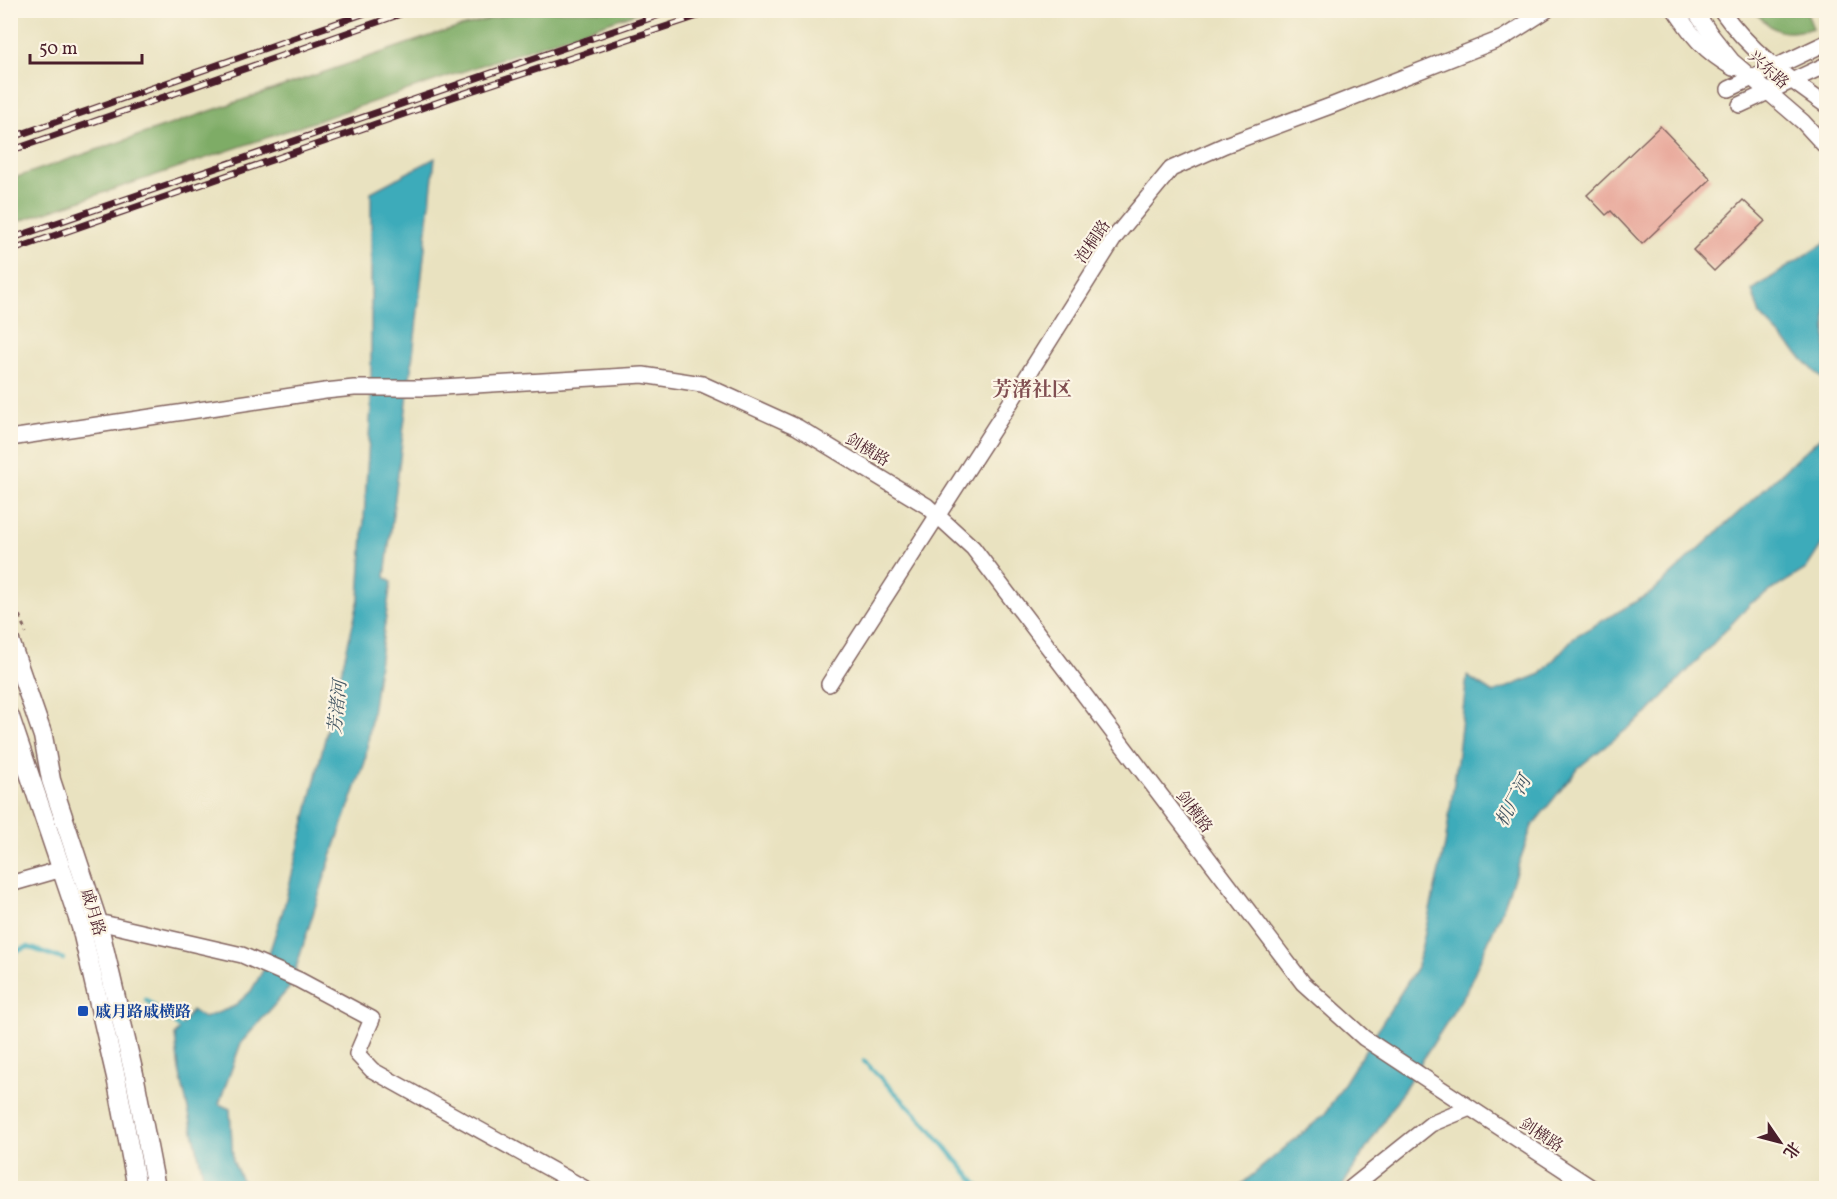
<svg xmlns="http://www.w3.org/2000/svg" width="1837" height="1199" viewBox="0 0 1837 1199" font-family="Vollkorn,'Noto Serif SC',serif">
	<rect width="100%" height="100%" fill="#fcf5e5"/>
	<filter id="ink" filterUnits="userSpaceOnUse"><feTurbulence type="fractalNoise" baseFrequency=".0167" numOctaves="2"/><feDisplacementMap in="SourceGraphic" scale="12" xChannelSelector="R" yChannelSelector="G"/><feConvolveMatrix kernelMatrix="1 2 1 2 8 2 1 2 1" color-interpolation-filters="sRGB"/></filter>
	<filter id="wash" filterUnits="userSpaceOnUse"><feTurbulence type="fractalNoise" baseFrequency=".008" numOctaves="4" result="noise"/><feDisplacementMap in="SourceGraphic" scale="24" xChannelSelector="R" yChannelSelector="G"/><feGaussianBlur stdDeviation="1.35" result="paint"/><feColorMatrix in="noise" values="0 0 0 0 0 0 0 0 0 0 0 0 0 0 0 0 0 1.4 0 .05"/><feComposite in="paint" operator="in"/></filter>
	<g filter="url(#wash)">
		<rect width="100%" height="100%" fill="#e9e2c0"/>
		<g fill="#7eac66" stroke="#646648" stroke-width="1.5">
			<path d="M520 11H642L11 224V179L436 34Z"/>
			<path d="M1754 11H1806L1813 28C1784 36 1775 34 1754 11Z"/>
		</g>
		<g fill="#3cabba" stroke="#436572" stroke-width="1.5">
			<path d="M435 158 414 346 385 577 391 582 365 762 331 857 290 987 241 1043 219 1104 230 1109 233 1161 243 1183 244 1188H206L179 1070 175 1035 192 1010 204 1018 233 1007 251 991 264 969 284 907 359 599 371 406V192Z"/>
			<path d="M1826 242V383L1760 315 1752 290Z"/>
			<path d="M1826 432V538L1806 569 1751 603 1650 711 1579 767 1532 826 1505 903 1466 992 1341 1188H1237L1325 1114 1417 967 1445 845 1457 761 1467 676 1493 693 1541 674 1574 637 1651 593Z"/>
		</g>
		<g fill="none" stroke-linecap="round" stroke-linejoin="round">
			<g stroke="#3cabba" stroke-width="4.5">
				<path d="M10 953 28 947 63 959"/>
				<path d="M146 1000 183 1030"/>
				<path d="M864 1061 927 1125 980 1188"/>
			</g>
		</g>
		<g id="blocks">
			<g fill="#e8a79a">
				<path d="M1660 126 1711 179 1642 244 1611 211 1606 215 1587 195Z"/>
				<path d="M1743 200 1765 221 1714 271 1693 250Z"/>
			</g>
		</g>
	</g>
	<g filter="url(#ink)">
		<use href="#blocks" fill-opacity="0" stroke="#82635f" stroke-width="1.5"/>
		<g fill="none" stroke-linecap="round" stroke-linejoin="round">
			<defs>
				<g id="minor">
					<path d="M1675 10C1694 38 1704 51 1733 68"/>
					<path d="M1694 10 1712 36 1732 61 1803 122 1826 147"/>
					<path d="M1721 10C1749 50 1787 78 1826 105"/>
					<path d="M1729 89 1826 43"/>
					<path d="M1740 105 1826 65"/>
					<path d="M10 438 325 391 354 388H426L643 375 702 384 797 427 927 506 973 548 1303 983 1364 1038 1592 1188"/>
					<path d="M829 684 1021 386 1115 237 1171 169 1225 145 1333 105 1503 38 1547 10"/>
					<path d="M10 884 62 869"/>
					<path d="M98 922 242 955 299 980 372 1019 357 1054 372 1070 584 1188"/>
					<path d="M1351 1188 1431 1124 1470 1108"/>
				</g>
				<g id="major">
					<path d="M10 641 43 736 51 780 98 922 134 1074 156 1188"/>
					<path d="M10 717 81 927 116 1077 137 1188"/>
				</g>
			</defs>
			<use href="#minor" stroke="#82635f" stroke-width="18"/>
			<use href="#major" stroke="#82635f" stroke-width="21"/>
			<path stroke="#82635f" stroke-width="3" stroke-dasharray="4.5 4.5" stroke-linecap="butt" d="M10 590 26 633"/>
			<use href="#minor" stroke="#fff" stroke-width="15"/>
			<use href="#major" stroke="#fff" stroke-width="18"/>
			<defs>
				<g id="rail">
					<path d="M10 138 374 10"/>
					<path d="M10 151 412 10"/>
					<path d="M10 239 674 10"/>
					<path d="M10 251 456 96 716 10"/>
				</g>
			</defs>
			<use href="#rail" stroke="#4a1f2b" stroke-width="7"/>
			<use href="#rail" stroke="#fcf5e5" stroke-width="4.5" stroke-dasharray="14" stroke-linecap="butt"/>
		</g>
	</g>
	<rect fill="#1a4fb4" stroke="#fcf5e5" stroke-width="2" x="77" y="1005" width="12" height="12" rx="3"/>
	<g text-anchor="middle" stroke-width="4.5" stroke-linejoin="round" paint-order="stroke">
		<g font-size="16" fill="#4a1f2b" stroke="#fcf5e5">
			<text transform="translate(1769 69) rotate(42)" y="6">兴东路</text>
			<text transform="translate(1092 241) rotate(-56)" y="6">泡桐路</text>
			<text transform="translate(868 449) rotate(31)" y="6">剑横路</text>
			<text transform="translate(1195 811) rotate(53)" y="6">剑横路</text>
			<text transform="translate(94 912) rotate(73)" y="6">戚月路</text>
			<text transform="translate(1542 1134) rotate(33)" y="6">剑横路</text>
		</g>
		<g font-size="16" font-weight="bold" fill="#164399" stroke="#fcf5e5" text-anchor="start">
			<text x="95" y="1017">戚月路戚横路</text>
		</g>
		<g font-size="18" font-style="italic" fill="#445764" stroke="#fcf5e5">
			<text transform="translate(337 707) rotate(-84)" y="6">芳渚河</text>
			<text transform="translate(1513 801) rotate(-62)" y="6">机厂河</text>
		</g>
		<g font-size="20" font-weight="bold" fill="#814f52" stroke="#fcf5e5">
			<text x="1032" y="396">芳渚社区</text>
		</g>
	</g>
	<rect width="1837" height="1199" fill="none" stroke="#fcf5e5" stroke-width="36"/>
	<g transform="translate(1780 1142) rotate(125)" stroke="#fcf5e5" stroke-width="4.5" paint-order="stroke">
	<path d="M0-4.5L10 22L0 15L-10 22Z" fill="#4a1f2b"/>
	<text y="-9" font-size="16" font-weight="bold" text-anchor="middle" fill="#4a1f2b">北</text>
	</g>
	<path d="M30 54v9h112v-9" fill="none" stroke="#4a1f2b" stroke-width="3"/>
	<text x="39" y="54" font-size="18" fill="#4a1f2b" stroke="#fcf5e5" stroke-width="4.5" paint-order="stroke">50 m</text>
</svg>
